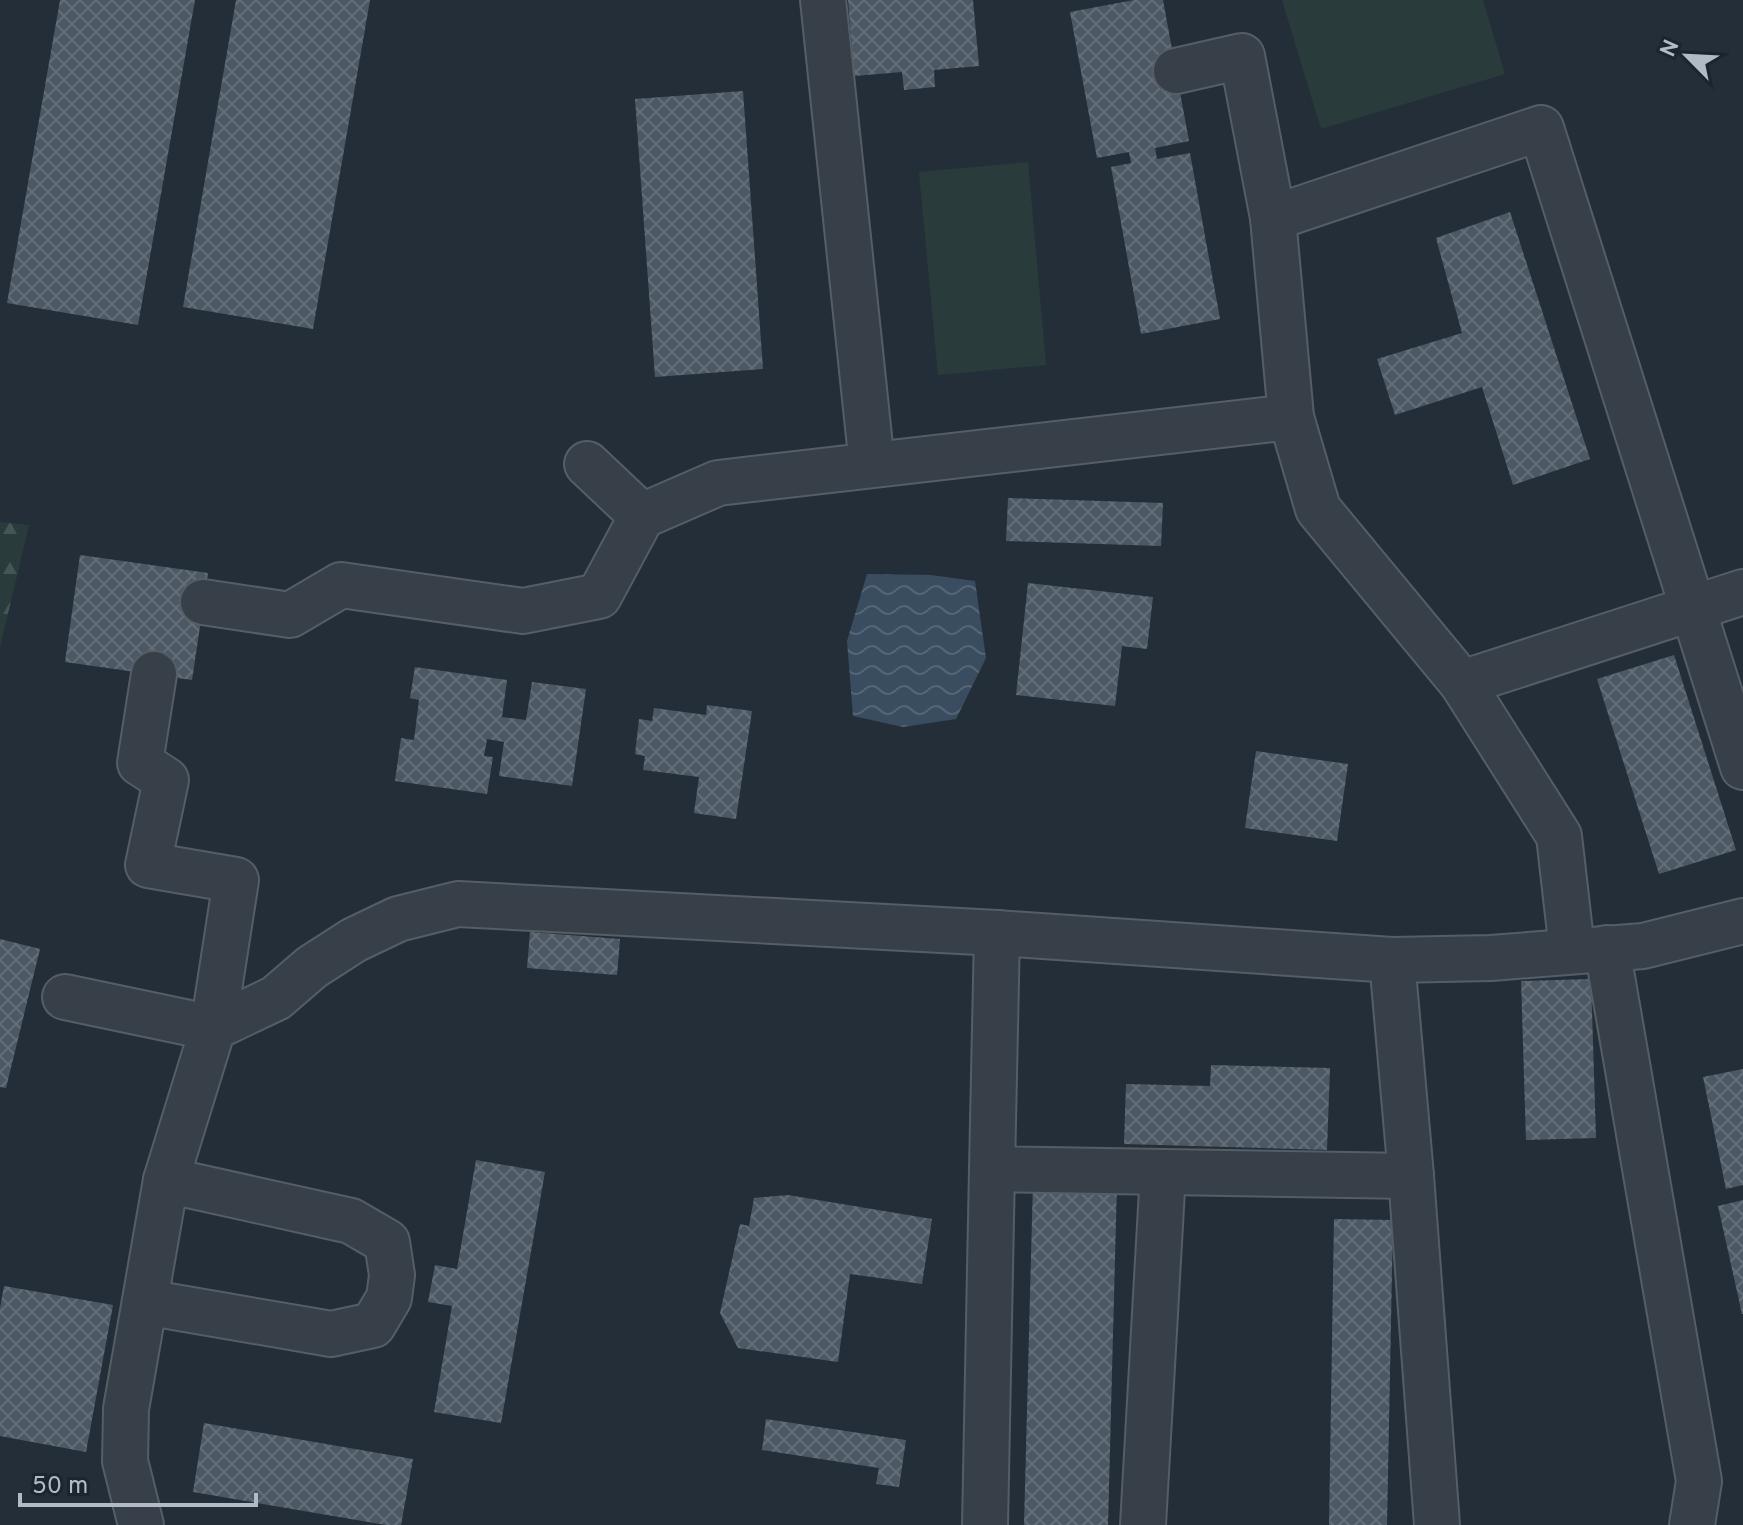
<svg xmlns="http://www.w3.org/2000/svg" width="1743" height="1525" viewBox="0 0 1743 1525" font-family="Overpass,sans-serif">
	<defs>
		<pattern id="forest-firs" width="22" height="20" patternUnits="userSpaceOnUse" patternTransform="scale(2)"><rect width="22" height="20" fill="#293c3b"/><path d="M5 1l3.5 6h-7zM16 11l3.5 6h-7z" fill="#465656"/></pattern>
		<pattern id="water-waves" width="16" height="10" patternUnits="userSpaceOnUse" patternTransform="scale(2)"><rect width="16" height="10" fill="#3a4d60"/><path d="M0 5q4-4 8 0t8 0" fill="none" stroke="#546575"/></pattern>
		<pattern id="building-cross-hatch" width="8" height="8" patternUnits="userSpaceOnUse" patternTransform="scale(2)"><rect width="8" height="8" fill="#4c5864"/><path d="M0 0l8 8M0 8l8-8" fill="none" stroke="#636e79"/></pattern>
	</defs>
	<rect width="100%" height="100%" fill="#242e38"/>
	<path fill="url(#forest-firs)" d="M0 522 29 525 0 647Z"/>
	<g fill="#293c3b">
		<path d="M1282 0H1483L1505 74 1321 129Z"/>
		<path d="M1028 162 1046 365 938 375 919 172Z"/>
	</g>
	<path fill="url(#water-waves)" d="M867 574 931 575 975 581 986 658 956 719 903 727 853 716 847 641Z"/>
	<g fill="url(#building-cross-hatch)">
		<path d="M60 0H195L138 325 7 303Z"/>
		<path d="M236 0H370L313 329 183 307Z"/>
		<path d="M848 0H973L979 66 934 70 935 87 904 90 902 72 854 76Z"/>
		<path d="M1134 0H1163L1189 141 1155 148 1157 159 1190 153 1220 319 1141 334 1111 167 1131 163 1129 152 1097 158 1070 12Z"/>
		<path d="M743 91 763 369 655 377 635 99Z"/>
		<path d="M1510 212 1590 459 1513 485 1482 387 1395 415 1377 359 1462 333 1436 238Z"/>
		<path d="M1008 498 1163 503 1161 546 1006 541Z"/>
		<path d="M80 555 208 573 192 680 65 662Z"/>
		<path d="M1028 583 1153 597 1147 649 1122 646 1115 706 1016 695Z"/>
		<path d="M1674 655 1736 850 1659 874 1597 679Z"/>
		<path d="M415 667 507 680 502 717 526 720 532 682 586 689 572 786 499 776 504 742 487 739 484 756 493 757 487 794 395 781 401 738 414 740 419 700 410 698Z"/>
		<path d="M707 705 752 711 736 819 694 813 699 777 643 770 645 756 635 754 639 719 652 721 654 708 706 715Z"/>
		<path d="M1256 751 1348 764 1337 841 1245 828Z"/>
		<path d="M530 932 620 939 617 975 527 968Z"/>
		<path d="M0 939 40 949 6 1088 0 1087Z"/>
		<path d="M1591 979 1596 1138 1526 1140 1521 981Z"/>
		<path d="M1211 1065 1330 1068 1327 1150 1124 1144 1126 1084 1210 1086Z"/>
		<path d="M1743 1069V1185L1726 1189 1703 1077Z"/>
		<path d="M476 1160 545 1172 501 1423 434 1412 452 1306 428 1302 435 1265 457 1269Z"/>
		<path d="M1033 1180 1117 1182 1108 1525H1024Z"/>
		<path d="M788 1195 932 1219 922 1284 850 1274 838 1362 738 1348 720 1313 740 1224 749 1226 754 1198Z"/>
		<path d="M1743 1200V1314H1742L1718 1206Z"/>
		<path d="M1334 1219 1393 1220 1387 1525H1329Z"/>
		<path d="M4 1286 113 1305 86 1452 0 1436V1308Z"/>
		<path d="M766 1419 906 1440 899 1487 876 1484 879 1468 762 1450Z"/>
		<path d="M204 1423 413 1459 401 1525H386L193 1492Z"/>
	</g>
	<g fill="none" stroke-linecap="round" stroke-linejoin="round">
		<defs>
			<g id="minor">
				<path d="M823 0 872 465"/>
				<path d="M1176 71 1242 56 1273 218"/>
				<path d="M587 464 642 516"/>
				<path d="M203 602 290 615 341 585 523 611 599 596 642 516 718 483 1291 417"/>
				<path d="M1462 683 1743 592"/>
				<path d="M997 933 992 1169 1411 1176"/>
				<path d="M1607 948 1699 1481 1692 1525"/>
				<path d="M1572 950 1559 836 1462 683 1318 509 1291 417 1273 218 1541 128 1743 767"/>
				<path d="M1392 960 1411 1176 1437 1525"/>
				<path d="M65 997 213 1028 236 880 148 865 166 780 140 763 154 674"/>
				<path d="M145 1302 331 1334 373 1325 389 1298 392 1275 387 1242 351 1221 166 1180"/>
				<path d="M141 1525 125 1461 126 1409 166 1180 213 1028 276 998 312 967 354 940 398 919 458 904 997 933 1392 960 1491 958 1643 946 1743 921"/>
				<path d="M985 1525 992 1169"/>
				<path d="M1143 1525 1163 1172"/>
			</g>
		</defs>
		<use href="#minor" stroke="#555d66" stroke-width="48"/>
		<use href="#minor" stroke="#374049" stroke-width="44"/>
	</g>
	<g transform="translate(1687 56) rotate(294)" stroke="#1c252d" stroke-width="6" paint-order="stroke">
	<path d="M0-6L14 30L0 20L-14 30Z" fill="#b2bac5"/>
	<text y="-12" font-size="22" font-weight="bold" text-anchor="middle" fill="#b2bac5">N</text>
	</g>
	<path d="M20 1493v12h236v-12" fill="none" stroke="#b2bac5" stroke-width="4"/>
	<text x="32" y="1493" font-size="24" fill="#b2bac5" stroke="#1c252d" stroke-width="6" paint-order="stroke">50 m</text>
</svg>
